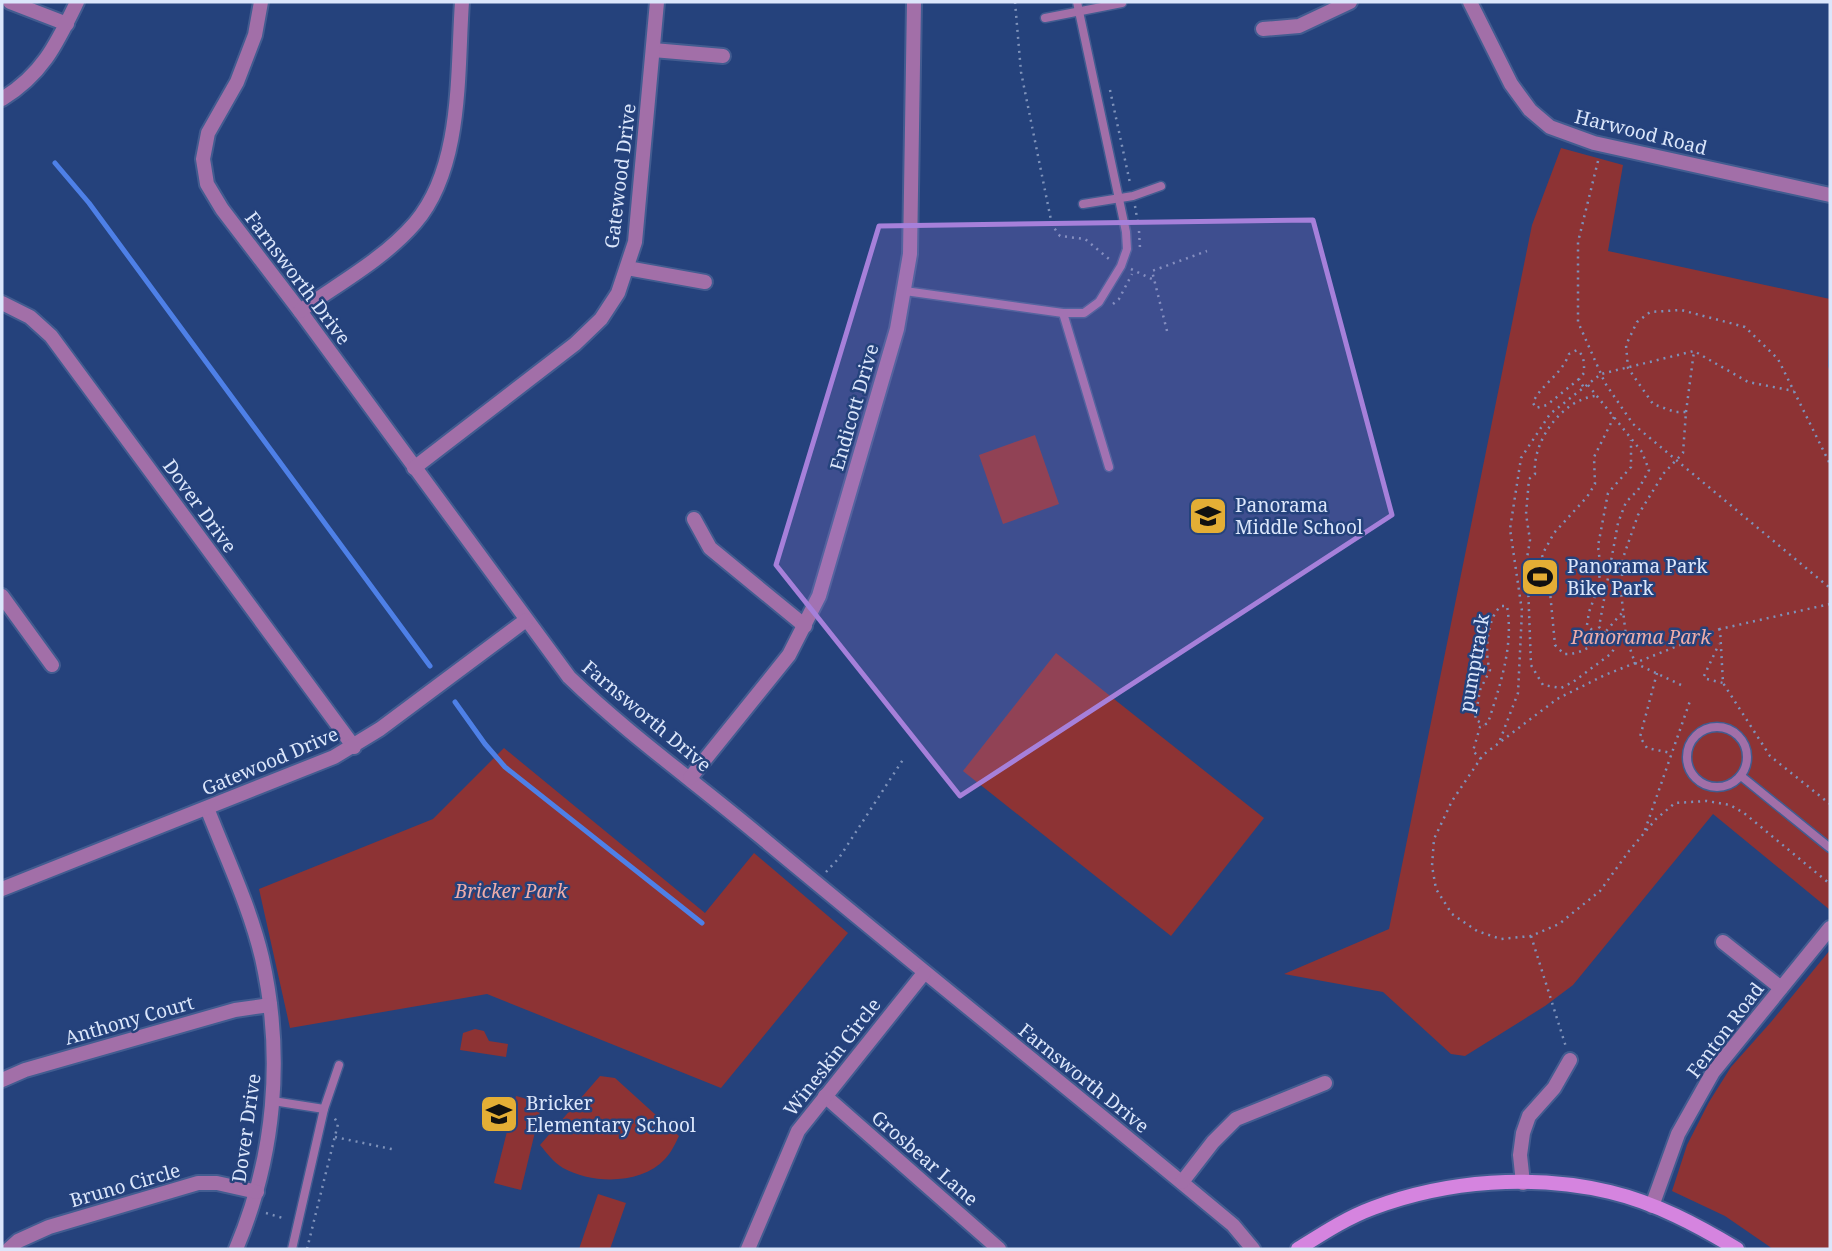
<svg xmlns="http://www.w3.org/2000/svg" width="1832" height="1251" viewBox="0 0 1832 1251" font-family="'Noto Serif',serif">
	<rect width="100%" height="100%" fill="#25427c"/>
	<g fill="#8d3334">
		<path d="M1561 148 1623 165 1608 251 1830 299 1828 366 1830 373V910L1713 814 1573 985 1545 1006 1465 1056 1451 1054 1383 992 1284 974 1389 929 1532 225Z"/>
		<path d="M1035 435 1059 504 1003 524 979 455Z"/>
		<path d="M1056 653 1264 818 1171 936 963 771Z"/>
		<path d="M504 748 705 913 754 853 848 933 721 1088 487 994 290 1028 259 889 433 819Z"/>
		<path d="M1830 950V1249H1773L1725 1216 1672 1191 1687 1145 1709 1102 1731 1067 1771 1022Z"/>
		<path d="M475 1029 484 1031 489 1041 508 1044 506 1057 460 1050 463 1033Z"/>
		<path d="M600 1076 615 1078 679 1136C675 1144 671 1153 665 1159 641 1185 592 1184 563 1168 553 1162 547 1153 540 1145Z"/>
		<path d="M516 1096 542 1103 521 1190 494 1183Z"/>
		<path d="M598 1194 626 1203 610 1249H579Z"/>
	</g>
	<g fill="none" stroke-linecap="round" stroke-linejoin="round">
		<g stroke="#4e80e7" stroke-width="5">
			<path d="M55 163 89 203 430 666"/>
			<path d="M455 702 485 744 505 767 702 923"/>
		</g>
		<defs>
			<g id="lane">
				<path d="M1045 18 1122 3"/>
				<path d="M1083 204 1133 196 1161 186"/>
				<path d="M905 291 1063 313H1084L1099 302 1121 266 1127 249 1126 232 1077 2"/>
				<path d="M1063 313 1109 467"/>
				<circle cx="1717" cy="757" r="30"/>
				<path d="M1741 776 1830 848"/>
				<path d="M273 1101 324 1109"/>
				<path d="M292 1249 324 1109 339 1065"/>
			</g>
			<g id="street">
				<path d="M10 2 67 24"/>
				<path d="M261 2 255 35 237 82 208 133 203 159 207 184 222 209 300 311 569 677C628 734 698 784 761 837 917 967 1076 1094 1233 1225L1253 1249"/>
				<path d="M1470 2 1511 84 1530 110 1550 127 1594 143 1830 195"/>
				<path d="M1263 29 1299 26 1350 2"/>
				<path d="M653 50 723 56"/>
				<path d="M2 99C43 74 57 43 77 2"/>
				<path d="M627 268 705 282"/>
				<path d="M2 303 30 317 51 336 354 747"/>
				<path d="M300 311C338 284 384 259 415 223 463 167 457 72 462 2"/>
				<path d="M414 468 575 344 601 319 618 293 635 242 657 2"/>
				<path d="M694 519 710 548 805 626"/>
				<path d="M2 596 52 665"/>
				<path d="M690 778 789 655 819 596 897 329 910 254 914 2"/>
				<path d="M207 808C226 857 250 907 262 958 284 1056 275 1157 236 1249"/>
				<path d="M2 889 334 757 380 729 526 620"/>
				<path d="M1723 942 1781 988"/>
				<path d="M2 1080 25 1070 235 1010 270 1005"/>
				<path d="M825 1096 999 1249"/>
				<path d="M1182 1182 1213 1142 1236 1119 1325 1083"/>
				<path d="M1523 1183 1520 1155 1523 1133 1529 1116 1554 1088 1570 1060"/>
				<path d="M1652 1206 1678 1134 1713 1072 1830 928"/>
				<path d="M9 1249 18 1241 49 1227 198 1183H217L257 1192"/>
				<path d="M748 1249 798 1131 924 973"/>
			</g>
			<path id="secondary" d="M1298 1249C1322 1234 1346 1218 1373 1208 1447 1180 1534 1174 1610 1192 1656 1203 1697 1225 1737 1249"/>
		</defs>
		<use href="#lane" stroke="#425c90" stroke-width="11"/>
		<use href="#street" stroke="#425c90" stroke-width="18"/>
		<use href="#secondary" stroke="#425c90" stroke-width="18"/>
		<g stroke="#7e92ba" stroke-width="2.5" stroke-dasharray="2 5" stroke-linecap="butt">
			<path d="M1015 2 1021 72 1052 225 1060 236 1085 239 1109 259"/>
			<path d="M1110 90 1130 183"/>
			<path d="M1598 161 1578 242V322L1605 383 1633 424 1830 588"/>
			<path d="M1135 206 1138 224"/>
			<path d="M1139 231 1140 248"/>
			<path d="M1131 269 1154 280"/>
			<path d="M1113 304 1119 299 1132 274"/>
			<path d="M1167 331 1152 271 1207 251"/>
			<path d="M1579 379 1547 405 1536 408 1533 403C1539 386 1561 376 1569 354L1577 350C1585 356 1584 364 1584 373L1579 379 1584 388"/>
			<path d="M1588 385 1642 452 1649 470 1638 490 1626 502 1618 523 1599 627 1605 633 1614 634 1617 641 1612 653 1573 682 1561 688 1543 685 1531 665 1527 558 1530 540 1526 514 1529 479 1535 474C1532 441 1562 400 1595 396"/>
			<path d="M1686 412 1694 351"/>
			<path d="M1614 417 1594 457 1595 484 1587 497 1554 533 1542 555 1549 581 1555 645 1564 654C1593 655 1605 630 1623 612"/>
			<path d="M1830 604 1720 629 1723 683 1770 756 1830 804"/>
			<path d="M1720 629 1605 675 1557 699 1483 755 1452 801 1434 839 1432 866 1436 889 1452 914 1477 931 1501 939 1531 936 1559 924 1600 891 1629 851 1656 819 1675 803 1707 801 1730 805 1744 813 1830 884"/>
			<path d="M1605 633 1594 632 1587 625 1589 612 1599 585 1600 563 1598 546 1608 493 1631 467V440"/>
			<path d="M1657 673 1640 737 1647 748 1671 753"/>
			<path d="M1704 676 1719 644"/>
			<path d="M1707 679 1723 683"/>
			<path d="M1681 685 1635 663 1626 637 1621 592 1623 558 1638 515 1664 473 1683 453 1686 412H1675L1653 404 1628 368 1626 345 1637 322 1650 312 1681 310 1745 327 1778 359 1830 464"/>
			<path d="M1500 740 1518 693 1522 611 1510 529 1521 458 1550 414 1601 374 1694 351 1748 382 1794 391"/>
			<path d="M1481 759 1473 751 1480 727 1488 723C1500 685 1514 646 1507 606H1501C1487 618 1484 653 1490 670L1480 690 1475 719 1484 725"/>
			<path d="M1645 830 1690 701"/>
			<path d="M826 872 839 858 904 758"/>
			<path d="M1531 936 1566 1047"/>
			<path d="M335 1137 396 1150"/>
			<path d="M266 1213 286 1219"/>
			<path d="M307 1249 338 1124 334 1117"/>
		</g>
		<use href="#lane" stroke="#a26fa8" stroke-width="8"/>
		<use href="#street" stroke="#a26fa8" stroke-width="14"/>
		<use href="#secondary" stroke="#d584df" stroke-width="14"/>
	</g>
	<path fill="#a680da" fill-opacity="0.2" stroke="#a680da" stroke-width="5" stroke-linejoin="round" d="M1313 220 1392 515 960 796 776 565 879 226Z"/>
	<defs>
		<symbol id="school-square" viewBox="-11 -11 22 22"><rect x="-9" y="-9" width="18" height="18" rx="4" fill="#e4ae35" stroke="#25427c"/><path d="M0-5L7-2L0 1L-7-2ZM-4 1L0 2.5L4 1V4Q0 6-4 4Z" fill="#111"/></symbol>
		<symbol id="stadium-square" viewBox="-11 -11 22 22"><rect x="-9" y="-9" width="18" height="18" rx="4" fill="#e4ae35" stroke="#25427c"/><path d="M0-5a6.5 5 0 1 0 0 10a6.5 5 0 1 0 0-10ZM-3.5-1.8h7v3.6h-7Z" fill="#111"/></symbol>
	</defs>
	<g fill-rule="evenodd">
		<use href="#school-square" x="1186" y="494" width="44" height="44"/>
		<use href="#stadium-square" x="1518" y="555" width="44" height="44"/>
		<use href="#school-square" x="477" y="1092" width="44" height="44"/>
	</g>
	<g text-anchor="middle" stroke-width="5" stroke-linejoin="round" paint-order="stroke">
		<g font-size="19" fill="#dbe6fb" stroke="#25427c">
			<text transform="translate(1641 132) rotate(14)" y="7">Harwood Road</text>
			<text transform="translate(620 176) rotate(-83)" y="7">Gatewood Drive</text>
			<text transform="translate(298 278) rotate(53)" y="7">Farnsworth Drive</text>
			<text transform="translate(854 407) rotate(-74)" y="7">Endicott Drive</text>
			<text transform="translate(200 506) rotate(54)" y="7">Dover Drive</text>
			<text transform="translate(1474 663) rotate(-80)" y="7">pumptrack</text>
			<text transform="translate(647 716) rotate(40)" y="7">Farnsworth Drive</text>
			<text transform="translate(270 761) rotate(-23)" y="7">Gatewood Drive</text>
			<text transform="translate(129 1020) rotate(-16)" y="7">Anthony Court</text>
			<text transform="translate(1725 1030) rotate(-53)" y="7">Fenton Road</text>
			<text transform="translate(832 1057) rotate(-52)" y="7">Wineskin Circle</text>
			<text transform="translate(1084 1078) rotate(39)" y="7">Farnsworth Drive</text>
			<text transform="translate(246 1128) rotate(-82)" y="7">Dover Drive</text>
			<text transform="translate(925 1158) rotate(41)" y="7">Grosbear Lane</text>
			<text transform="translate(125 1185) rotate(-16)" y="7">Bruno Circle</text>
		</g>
		<g font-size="19" fill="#dbe6fb" stroke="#25427c" text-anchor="start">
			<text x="1235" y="512">Panorama<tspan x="1235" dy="22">Middle School</tspan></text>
			<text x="1567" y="573">Panorama Park<tspan x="1567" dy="22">Bike Park</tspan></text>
			<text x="526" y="1110">Bricker<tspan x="526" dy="22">Elementary School</tspan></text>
		</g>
		<g font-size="19" font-style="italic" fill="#efada9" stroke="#25427c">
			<text x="1641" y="644">Panorama Park</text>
			<text x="511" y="898">Bricker Park</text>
		</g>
	</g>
	<rect width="1832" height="1251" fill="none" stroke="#dbe6fb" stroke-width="7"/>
</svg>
